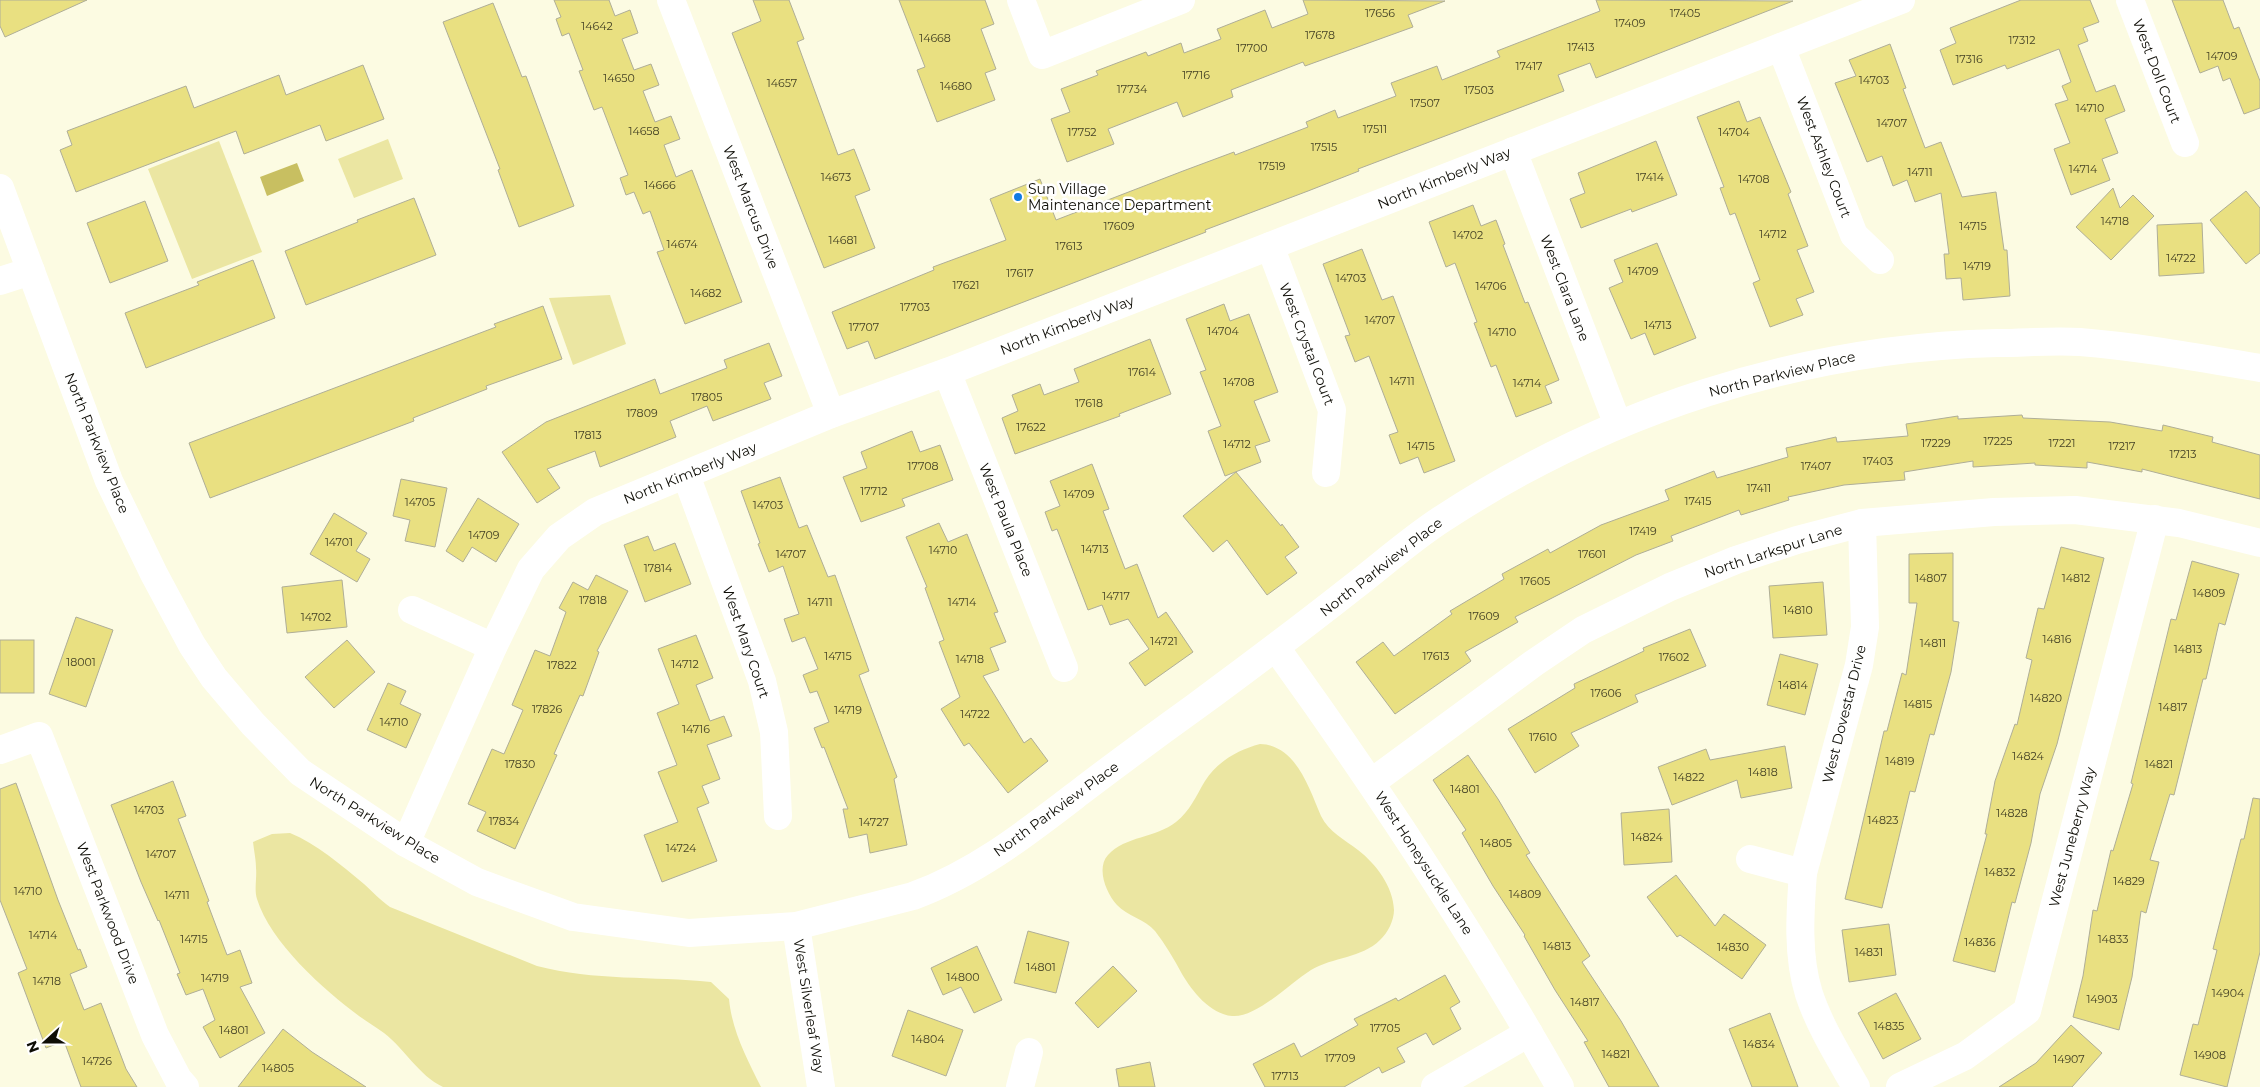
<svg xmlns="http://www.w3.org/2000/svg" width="2260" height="1087" viewBox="0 0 2260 1087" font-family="Montserrat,sans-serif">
	<rect width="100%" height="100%" fill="#fcfbe2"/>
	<g fill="#ebe6a2">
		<path d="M388 139 403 179 354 198 338 159Z"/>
		<path d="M219 141 262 252 192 279 148 169Z"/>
		<path d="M610 295 626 344 573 365 549 298Z"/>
		<path d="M1260 744C1296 745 1309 788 1321 816 1329 832 1345 840 1358 850 1376 864 1393 886 1394 910 1394 920 1388 933 1380 940 1362 958 1333 957 1311 970 1290 983 1257 1018 1232 1016 1210 1014 1192 991 1182 974 1174 959 1165 944 1155 931 1145 919 1127 916 1117 905 1106 893 1096 868 1108 855 1125 836 1156 838 1176 822 1190 811 1196 796 1205 781 1218 761 1238 750 1260 744Z"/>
		<path d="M290 833C317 844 341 865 364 884 373 892 380 900 390 907L537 966C594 981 653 976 711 982L729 999C732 1031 747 1059 761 1087H443C418 1075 406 1050 384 1033 376 1027 367 1022 359 1016 324 990 270 942 257 899 254 890 257 878 256 868 256 860 254 851 253 842L272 834Z"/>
	</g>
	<path fill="#c8bf61" d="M297 163 304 181 267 196 260 177Z"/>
	<g fill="#e9e081" stroke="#afae97">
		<path d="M0 0H87L5 37 0 26Z"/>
		<path d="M554 0H609L615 16 630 10 638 33 622 39 634 70 651 64 659 85 643 91 655 122 671 116 680 139 664 145 676 177 692 170 742 302 685 324 657 252 664 250 650 211 643 214 634 192 626 195 620 178 628 175 602 107 594 110 579 71 583 70 569 33 562 36 556 19 561 17Z"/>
		<path d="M753 0H789L804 39 797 42 838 155 854 149 870 190 855 196 875 248 824 268 732 33 761 21Z"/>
		<path d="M899 0H985L994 24 981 29 996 69 985 73 995 100 937 122 917 70 925 67Z"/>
		<path d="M1303 0 1445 1 1408 15 1413 27 1305 66 1303 62 1231 90 1233 97 1183 117 1177 102 1108 129 1114 144 1067 162 1051 119 1070 112 1061 89 1098 75 1096 71 1146 52 1148 56 1181 43 1184 53 1221 39 1217 29 1265 10 1272 28 1308 14Z"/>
		<path d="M1596 0 1793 1 1596 78 1590 63 1558 75 1564 91 1358 169 1359 171 1308 191 1205 230 1206 232 875 359 868 341 847 349 832 312 934 270 933 267 1006 240 990 199 1040 179 1056 220 1183 171 1234 152 1235 155 1308 127 1306 122 1335 110 1338 118 1396 96 1391 83 1437 66 1442 80 1500 57 1497 51 1600 11Z"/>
		<path d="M2021 0H2090L2099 22 2083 28 2088 41 2078 45 2096 92 2115 85 2125 111 2105 119 2118 153 2102 159 2110 180 2071 195 2054 149 2070 143 2055 104 2068 100 2062 86 2071 82 2059 49 2007 69 2005 65 1953 85 1940 50 1956 43 1950 28Z"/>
		<path d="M2172 0H2223L2234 29 2239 27 2260 81V108L2244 114 2230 78 2223 81 2218 66 2200 73Z"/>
		<path d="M493 3 522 77 526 76 574 206 519 227 498 170 500 169 443 22Z"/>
		<path d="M1890 44 1906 88 1903 89 1925 148 1941 142 1962 197 1996 192 2004 250H2007L2010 296 1963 300 1961 278 1946 279 1944 254H1949L1941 193 1915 202 1907 180 1893 186 1882 156 1867 162 1835 83 1856 76 1849 60Z"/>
		<path d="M363 65 384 119 326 141 320 125 244 154 236 131 76 192 60 150 72 145 67 131 186 86 194 108 279 75 286 95Z"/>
		<path d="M1739 101 1747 122 1760 117 1791 192 1788 194 1808 246 1797 250 1814 292 1796 299 1803 315 1770 327 1753 283 1760 280 1735 213 1730 215 1720 188 1724 187 1697 117Z"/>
		<path d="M1656 141 1677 195 1632 212 1631 209 1581 228 1570 199 1585 193 1578 173Z"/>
		<path d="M2113 188 2120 208 2133 195 2154 216 2111 260 2076 227Z"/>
		<path d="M2246 191 2260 208V253L2246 264 2210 220Z"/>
		<path d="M414 198 436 255 306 305 285 251 358 222 357 220Z"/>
		<path d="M145 201 168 261 110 283 87 223Z"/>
		<path d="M1473 205 1481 226 1496 220 1505 244 1503 245 1525 303 1528 302 1559 380 1545 386 1552 403 1516 417 1496 365 1491 367 1474 323 1477 322 1455 263 1446 267 1429 222Z"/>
		<path d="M2202 223 2204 273 2159 276 2157 225Z"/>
		<path d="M1657 243 1696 338 1654 355 1645 333 1631 339 1609 288 1623 282 1614 260Z"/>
		<path d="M1362 249 1382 300 1393 296 1455 461 1424 473 1418 457 1400 464 1389 435 1398 432 1369 356 1355 362 1345 336 1350 335 1323 264Z"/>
		<path d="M253 260 275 318 146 368 125 313 199 285 197 282Z"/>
		<path d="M1224 304 1230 321 1249 314 1278 392 1254 401 1270 441 1255 446 1261 462 1225 476 1208 431 1221 426 1200 372 1206 370 1186 319Z"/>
		<path d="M543 306 562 359 486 386 487 389 413 418 414 421 210 498 189 443 496 327 494 324Z"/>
		<path d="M1150 339 1171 394 1119 414 1120 416 1015 454 1002 418 1018 411 1012 395 1040 384 1044 395 1079 382 1074 369Z"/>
		<path d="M769 343 782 376 764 383 771 399 713 421 707 406 670 421 676 437 600 467 595 451 547 469 560 488 537 503 502 452 546 422 655 379 660 394 727 368 724 360Z"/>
		<path d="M2022 415 2023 418 2110 422 2162 431 2163 425 2213 437 2212 442 2260 455V499L2142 469V472L2087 462V468L2035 465V463L1973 467V461L1904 472 1905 480 1844 485 1788 497 1789 500 1741 515 1739 510 1671 536 1673 541 1636 555 1515 617 1518 622 1465 652 1471 661 1395 714 1356 662 1383 642 1394 656 1452 614 1450 611 1504 579 1502 574 1548 549 1550 553 1601 525 1669 500 1665 490 1714 471 1717 478 1788 457 1786 448 1836 437 1837 442 1908 436 1906 424 1958 416V419Z"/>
		<path d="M912 431 920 452 940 445 953 480 902 499 905 506 861 522 843 477 867 468 861 452Z"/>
		<path d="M1092 464 1109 509 1103 511 1125 569 1137 564 1158 618 1166 612 1193 652 1145 686 1129 663 1149 649 1128 619 1110 625 1102 605 1088 610 1057 529 1052 531 1045 512 1060 506 1050 481Z"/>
		<path d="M1236 472 1281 526 1282 524 1299 547 1285 557 1297 573 1267 595 1227 540 1213 552 1183 516Z"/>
		<path d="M780 477 799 528 807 525 828 577 835 575 869 671 859 675 897 777 894 779 907 845 870 853 867 834 849 838 843 809H848L824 747 822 748 814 728 829 722 817 691 810 693 803 675 818 669 805 637 792 642 784 619 799 614 783 566 769 572 758 544 760 543 741 491Z"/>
		<path d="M401 479 447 488 435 547 405 541 410 520 393 516Z"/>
		<path d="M478 498 519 524 496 562 472 547 463 562 446 551Z"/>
		<path d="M334 513 367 533 356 551 370 559 357 582 310 554Z"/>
		<path d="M939 523 948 542 967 534 998 612 994 613 1006 642 990 648 999 670 983 676 1024 743 1031 738 1048 761 1008 793 969 743 964 746 941 709 960 697 939 642 944 640 925 588 927 587 906 537Z"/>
		<path d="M648 536 654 551 675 543 691 584 645 602 624 545Z"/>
		<path d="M2061 547 2104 558 2057 744 2040 794 2031 843 2015 903 2012 902 1995 972 1953 961 1987 834H1985L1995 781 2015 724 2017 725 2032 660 2026 658 2038 608 2044 609Z"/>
		<path d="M1953 553V621L1959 622 1951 672 1934 735 1930 734 1915 792 1910 791 1882 908 1845 899 1884 731H1887L1902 673 1906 675 1917 603H1909V554Z"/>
		<path d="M2192 561 2239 574 2225 625 2219 623 2206 679H2203L2174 795 2170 794 2150 860 2159 862 2146 913 2141 911 2132 977 2119 1030 2073 1017 2083 976 2093 910 2097 911 2111 850 2113 851 2133 784 2131 783 2171 619 2176 620Z"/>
		<path d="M596 575 628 591 597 651 599 652 583 696 580 695 554 754 557 755 515 849 477 831 486 812 468 804 492 749 504 754 523 710 512 705 535 650 550 656 566 612 559 608 573 582 588 590Z"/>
		<path d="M342 580 347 627 287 633 282 587Z"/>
		<path d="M1823 582 1827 635 1773 638 1769 586Z"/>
		<path d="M76 617 113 630 86 707 49 694Z"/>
		<path d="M1690 629 1706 666 1635 695 1638 702 1571 733 1579 746 1535 773 1508 729 1575 688 1574 684 1644 651 1643 648Z"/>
		<path d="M696 635 713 678 696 685 710 721 724 716 732 736 707 745 720 779 702 786 709 803 697 808 717 861 662 882 644 835 678 822 658 772 677 765 657 713 679 704 658 649Z"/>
		<rect x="0" y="640" width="34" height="53"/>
		<path d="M347 640 375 672 334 708 305 677Z"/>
		<path d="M1780 654 1818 664 1805 715 1767 705Z"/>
		<path d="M388 683 406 691 400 704 421 714 406 748 367 730Z"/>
		<path d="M1785 746 1792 788 1741 798 1737 780 1672 805 1658 767 1706 749 1710 760Z"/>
		<path d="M1468 755 1498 799 1530 853 1526 855 1590 956 1582 962 1621 1021 1659 1087H1609L1584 1042 1588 1041 1555 990 1524 936 1525 935 1493 886 1462 833 1466 830 1433 780Z"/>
		<path d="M173 781 186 816 178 819 209 901 207 902 227 955 240 950 252 983 240 987 265 1033 220 1058 203 1027 215 1020 203 989 186 995 177 974 180 973 159 920 158 921 141 882 111 805Z"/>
		<path d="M16 783 58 900 78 950 80 949 87 967 70 974 84 1010 101 1003 126 1069 137 1087H81L64 1041 46 1048 18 973 27 969 0 900V789Z"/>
		<path d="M2253 798 2260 799V952L2227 1087 2180 1075 2193 1024 2198 1025 2217 950 2213 949 2241 839H2244Z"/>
		<path d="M1669 809 1672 862 1624 865 1621 813Z"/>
		<path d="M1676 875 1715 926 1724 914 1766 945 1742 979 1680 935 1677 937 1647 897Z"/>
		<path d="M1889 924 1896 975 1849 982 1842 930Z"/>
		<path d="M1028 931 1069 942 1056 993 1014 983Z"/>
		<path d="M977 946 1002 1000 974 1013 961 987 943 995 931 968Z"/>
		<path d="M1113 966 1137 991 1098 1028 1075 1003Z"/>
		<path d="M1445 975 1460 1002 1450 1008 1461 1029 1433 1045 1426 1033 1397 1048 1405 1062 1382 1073 1379 1067 1344 1087H1265L1253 1064 1294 1043 1301 1057 1358 1025 1354 1019 1396 998 1398 1001Z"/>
		<path d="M1896 993 1921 1039 1883 1059 1858 1013Z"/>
		<path d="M908 1010 963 1030 946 1076 892 1056Z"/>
		<path d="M1770 1013 1798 1087H1752L1729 1029Z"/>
		<path d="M2071 1025 2102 1053 2072 1087H1999L2036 1063Z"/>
		<path d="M283 1029 312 1052 366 1087H238Z"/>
		<path d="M1150 1062 1155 1087H1119L1116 1069Z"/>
	</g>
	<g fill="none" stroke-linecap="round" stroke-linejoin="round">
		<g stroke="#fff" stroke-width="28">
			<path d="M671 0 831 414"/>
			<path d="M1021 0 1042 55 1181 0"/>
			<path d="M2130 0 2185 143"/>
			<path d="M1781 47 1854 235 1880 260"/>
			<path d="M1513 151 1618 425"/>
			<path d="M0 188 109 481 154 574 192 645 214 678 253 724 300 772 406 843 477 882 573 917 689 933 796 926 913 896C976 873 1028 832 1080 792 1118 763 1156 735 1195 707 1248 668 1300 629 1352 588 1382 565 1411 539 1442 519 1607 411 1799 348 1997 343 2025 343 2053 340 2080 342 2141 347 2200 358 2260 368"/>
			<path d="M1270 246 1332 410 1326 473"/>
			<path d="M0 281 31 271"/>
			<path d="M947 372 1064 668"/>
			<path d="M686 475 762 681 774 732 778 816"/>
			<path d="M412 610 493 647"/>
			<path d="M1276 648C1378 789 1474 935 1560 1087"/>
			<path d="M0 750 39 736 155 1035 178 1079 185 1087"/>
			<path d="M1372 782 1534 663 1583 630 1670 587 1736 560 1797 540 1862 523 1994 512 2075 510 2179 523 2260 543"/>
			<path d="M406 843 493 647 531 569 559 537 595 512 831 414 947 372 1901 0"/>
			<path d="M1750 859 1803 873"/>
			<path d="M796 926 821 1087"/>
			<path d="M1020 1087 1029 1052"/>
			<path d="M1435 1087 1529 1033"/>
			<path d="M1856 1087C1839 1057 1820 1027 1809 994 1797 956 1800 913 1803 873L1859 665 1865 627 1862 523"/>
			<path d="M1900 1087 1965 1056 2027 1011 2155 519"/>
		</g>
	</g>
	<circle fill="#117be3" stroke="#fff" stroke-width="2" cx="1018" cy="197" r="5"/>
	<g text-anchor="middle" stroke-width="5" stroke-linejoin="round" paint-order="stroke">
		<g font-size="11" fill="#454225">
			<text x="1380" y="17">17656</text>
			<text x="1685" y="17">17405</text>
			<text x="1630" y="27">17409</text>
			<text x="597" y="30">14642</text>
			<text x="1320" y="39">17678</text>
			<text x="935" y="42">14668</text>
			<text x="2022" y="44">17312</text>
			<text x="1581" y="51">17413</text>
			<text x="1252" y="52">17700</text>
			<text x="2222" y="60">14709</text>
			<text x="1969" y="63">17316</text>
			<text x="1529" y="70">17417</text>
			<text x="1196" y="79">17716</text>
			<text x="619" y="82">14650</text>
			<text x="1874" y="84">14703</text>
			<text x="782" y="87">14657</text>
			<text x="956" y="90">14680</text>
			<text x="1132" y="93">17734</text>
			<text x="1479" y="94">17503</text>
			<text x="1425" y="107">17507</text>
			<text x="2090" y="112">14710</text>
			<text x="1892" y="127">14707</text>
			<text x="1375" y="133">17511</text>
			<text x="644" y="135">14658</text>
			<text x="1082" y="136">17752</text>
			<text x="1734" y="136">14704</text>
			<text x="1324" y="151">17515</text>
			<text x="1272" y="170">17519</text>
			<text x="2083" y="173">14714</text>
			<text x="1920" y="176">14711</text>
			<text x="836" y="181">14673</text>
			<text x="1650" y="181">17414</text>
			<text x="1754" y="183">14708</text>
			<text x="660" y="189">14666</text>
			<text x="2115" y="225">14718</text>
			<text x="1119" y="230">17609</text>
			<text x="1973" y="230">14715</text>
			<text x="1773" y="238">14712</text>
			<text x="1468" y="239">14702</text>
			<text x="843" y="244">14681</text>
			<text x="682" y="248">14674</text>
			<text x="1069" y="250">17613</text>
			<text x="2181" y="262">14722</text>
			<text x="1977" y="270">14719</text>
			<text x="1643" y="275">14709</text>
			<text x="1020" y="277">17617</text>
			<text x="1351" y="282">14703</text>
			<text x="966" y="289">17621</text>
			<text x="1491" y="290">14706</text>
			<text x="706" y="297">14682</text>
			<text x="915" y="311">17703</text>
			<text x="1380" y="324">14707</text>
			<text x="1658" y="329">14713</text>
			<text x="864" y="331">17707</text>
			<text x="1223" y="335">14704</text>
			<text x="1502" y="336">14710</text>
			<text x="1142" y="376">17614</text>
			<text x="1402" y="385">14711</text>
			<text x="1239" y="386">14708</text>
			<text x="1527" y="387">14714</text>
			<text x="707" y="401">17805</text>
			<text x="1089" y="407">17618</text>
			<text x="642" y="417">17809</text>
			<text x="1031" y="431">17622</text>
			<text x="588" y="439">17813</text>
			<text x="1998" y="445">17225</text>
			<text x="1936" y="447">17229</text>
			<text x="2062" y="447">17221</text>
			<text x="1237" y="448">14712</text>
			<text x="1421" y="450">14715</text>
			<text x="2122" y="450">17217</text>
			<text x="2183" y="458">17213</text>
			<text x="1878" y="465">17403</text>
			<text x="923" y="470">17708</text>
			<text x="1816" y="470">17407</text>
			<text x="1759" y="492">17411</text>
			<text x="874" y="495">17712</text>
			<text x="1079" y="498">14709</text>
			<text x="1698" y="505">17415</text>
			<text x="420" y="506">14705</text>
			<text x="768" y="509">14703</text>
			<text x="1643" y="535">17419</text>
			<text x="484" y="539">14709</text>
			<text x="339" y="546">14701</text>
			<text x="1095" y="553">14713</text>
			<text x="943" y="554">14710</text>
			<text x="791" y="558">14707</text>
			<text x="1592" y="558">17601</text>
			<text x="658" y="572">17814</text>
			<text x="1931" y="582">14807</text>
			<text x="2076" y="582">14812</text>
			<text x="1535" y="585">17605</text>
			<text x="2209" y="597">14809</text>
			<text x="1116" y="600">14717</text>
			<text x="593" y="604">17818</text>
			<text x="820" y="606">14711</text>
			<text x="962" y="606">14714</text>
			<text x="1798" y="614">14810</text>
			<text x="1484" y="620">17609</text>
			<text x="316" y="621">14702</text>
			<text x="2057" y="643">14816</text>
			<text x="1164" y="645">14721</text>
			<text x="1933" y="647">14811</text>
			<text x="2188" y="653">14813</text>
			<text x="838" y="660">14715</text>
			<text x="1436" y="660">17613</text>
			<text x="1674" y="661">17602</text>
			<text x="970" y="663">14718</text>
			<text x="81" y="666">18001</text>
			<text x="685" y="668">14712</text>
			<text x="562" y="669">17822</text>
			<text x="1793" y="689">14814</text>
			<text x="1606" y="697">17606</text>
			<text x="2046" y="702">14820</text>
			<text x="1918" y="708">14815</text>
			<text x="2173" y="711">14817</text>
			<text x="547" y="713">17826</text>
			<text x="848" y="714">14719</text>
			<text x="975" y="718">14722</text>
			<text x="394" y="726">14710</text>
			<text x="696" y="733">14716</text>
			<text x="1543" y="741">17610</text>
			<text x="2028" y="760">14824</text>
			<text x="1900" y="765">14819</text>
			<text x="520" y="768">17830</text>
			<text x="2159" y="768">14821</text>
			<text x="1763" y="776">14818</text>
			<text x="1689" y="781">14822</text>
			<text x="1465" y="793">14801</text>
			<text x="149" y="814">14703</text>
			<text x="2012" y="817">14828</text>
			<text x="1883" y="824">14823</text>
			<text x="504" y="825">17834</text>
			<text x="874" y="826">14727</text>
			<text x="1647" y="841">14824</text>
			<text x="1496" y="847">14805</text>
			<text x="681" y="852">14724</text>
			<text x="161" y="858">14707</text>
			<text x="2000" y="876">14832</text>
			<text x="2129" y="885">14829</text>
			<text x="28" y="895">14710</text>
			<text x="1525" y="898">14809</text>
			<text x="177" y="899">14711</text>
			<text x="43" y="939">14714</text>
			<text x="194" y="943">14715</text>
			<text x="2113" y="943">14833</text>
			<text x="1980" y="946">14836</text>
			<text x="1557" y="950">14813</text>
			<text x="1733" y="951">14830</text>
			<text x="1869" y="956">14831</text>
			<text x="1041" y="971">14801</text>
			<text x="963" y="981">14800</text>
			<text x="215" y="982">14719</text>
			<text x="47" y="985">14718</text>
			<text x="2228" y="997">14904</text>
			<text x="2102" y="1003">14903</text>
			<text x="1585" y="1006">14817</text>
			<text x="1889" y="1030">14835</text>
			<text x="1385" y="1032">17705</text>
			<text x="234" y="1034">14801</text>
			<text x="928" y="1043">14804</text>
			<text x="1759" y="1048">14834</text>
			<text x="1616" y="1058">14821</text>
			<text x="2210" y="1059">14908</text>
			<text x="1340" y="1062">17709</text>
			<text x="2069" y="1063">14907</text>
			<text x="97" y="1065">14726</text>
			<text x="278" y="1072">14805</text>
			<text x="1285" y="1080">17713</text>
		</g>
		<g font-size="14" fill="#0e0d06" stroke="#fff">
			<text transform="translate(2157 71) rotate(69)" y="5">West Doll Court</text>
			<text transform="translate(1824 157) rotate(69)" y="5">West Ashley Court</text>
			<text transform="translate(1444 178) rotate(-22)" y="5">North Kimberly Way</text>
			<text transform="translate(751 207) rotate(69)" y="5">West Marcus Drive</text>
			<text transform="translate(1565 288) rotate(69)" y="5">West Clara Lane</text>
			<text transform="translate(1067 325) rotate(-21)" y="5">North Kimberly Way</text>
			<text transform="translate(1307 344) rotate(69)" y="5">West Crystal Court</text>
			<text transform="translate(1782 374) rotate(-14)" y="5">North Parkview Place</text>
			<text transform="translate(97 443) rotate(68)" y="5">North Parkview Place</text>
			<text transform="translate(690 473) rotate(-22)" y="5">North Kimberly Way</text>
			<text transform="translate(1006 520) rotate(68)" y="5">West Paula Place</text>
			<text transform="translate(1773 551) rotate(-18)" y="5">North Larkspur Lane</text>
			<text transform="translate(1381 567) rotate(-38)" y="5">North Parkview Place</text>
			<text transform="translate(746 642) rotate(71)" y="5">West Mary Court</text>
			<text transform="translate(1844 714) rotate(-76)" y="5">West Dovestar Drive</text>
			<text transform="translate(1056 809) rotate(-36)" y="5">North Parkview Place</text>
			<text transform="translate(375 820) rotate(32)" y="5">North Parkview Place</text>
			<text transform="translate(2072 837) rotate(-75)" y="5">West Juneberry Way</text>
			<text transform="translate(1424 863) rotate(57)" y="5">West Honeysuckle Lane</text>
			<text transform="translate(108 913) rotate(69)" y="5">West Parkwood Drive</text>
			<text transform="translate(809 1006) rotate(81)" y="5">West Silverleaf Way</text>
		</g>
		<g font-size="14" fill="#0e0d06" stroke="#fff" text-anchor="start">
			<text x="1028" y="194">Sun Village<tspan x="1028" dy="16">Maintenance Department</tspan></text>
		</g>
	</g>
	<g transform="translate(45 1042) rotate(249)" stroke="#ffffff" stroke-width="4" paint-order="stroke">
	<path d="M0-4L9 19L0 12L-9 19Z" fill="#0e0d06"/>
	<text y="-8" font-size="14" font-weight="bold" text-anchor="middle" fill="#0e0d06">N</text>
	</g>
</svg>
